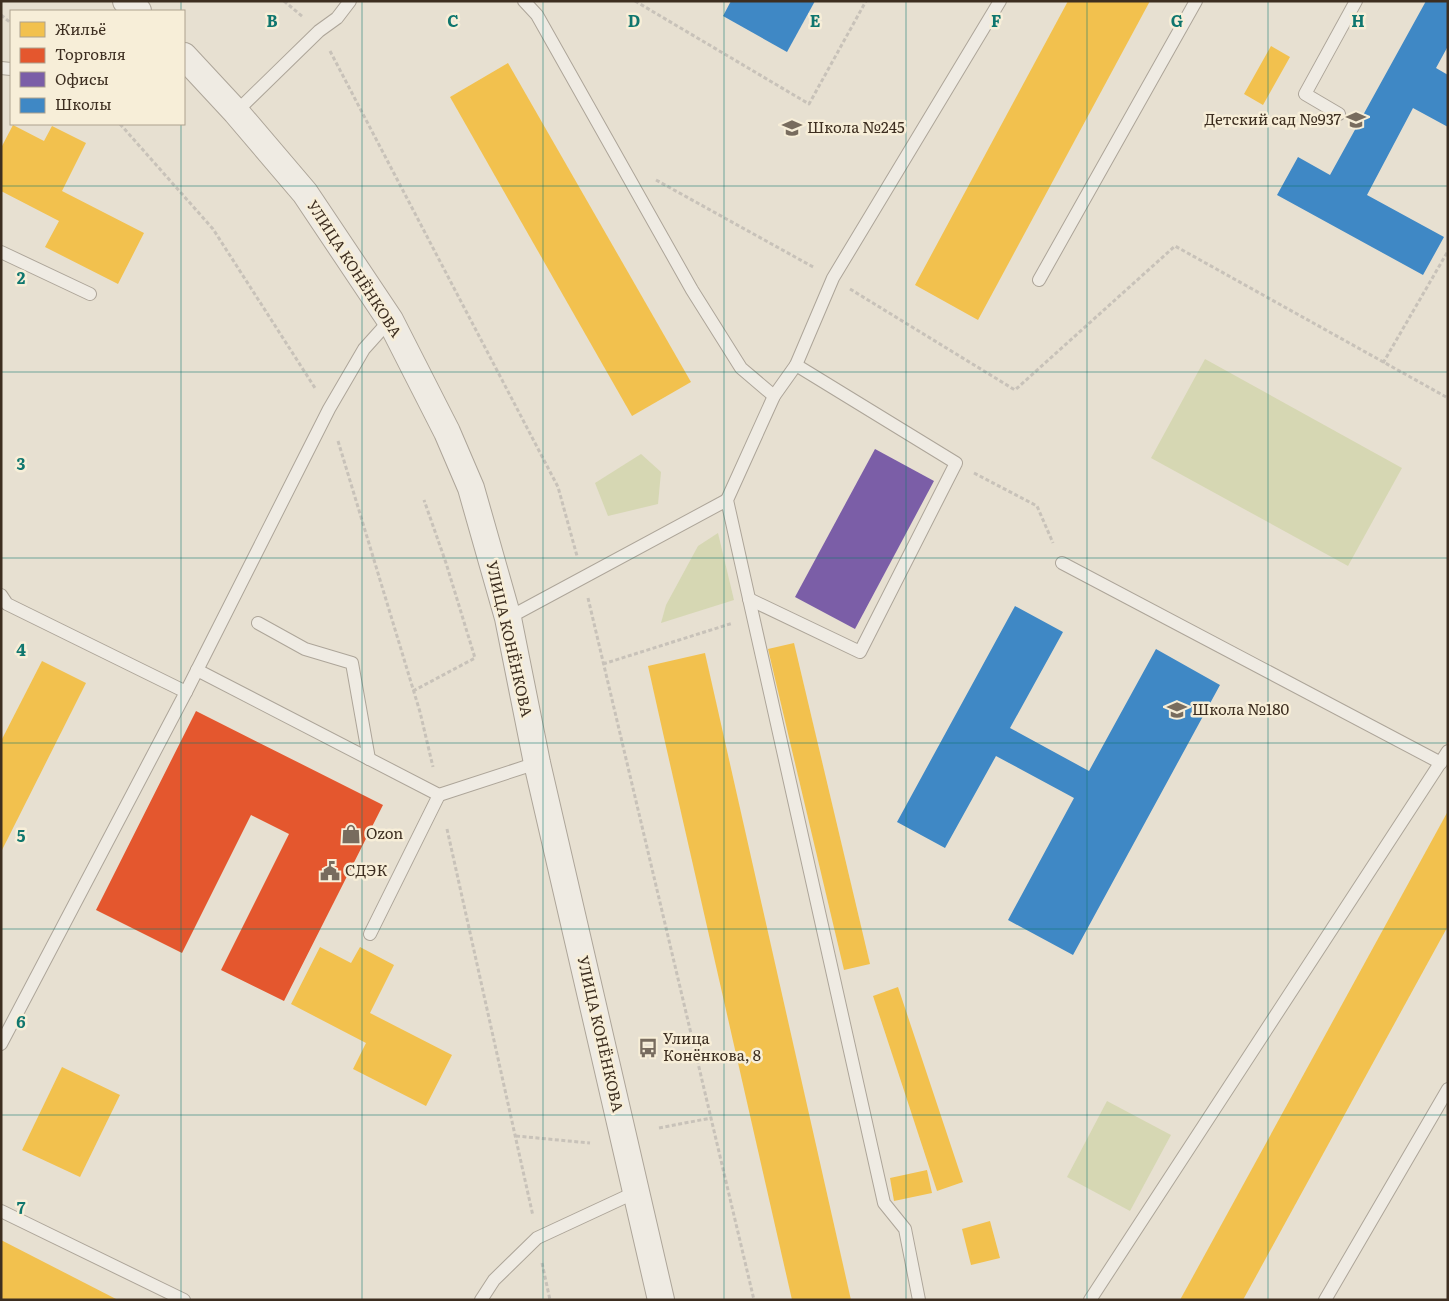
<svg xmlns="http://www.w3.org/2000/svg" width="1449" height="1301" viewBox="0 0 1449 1301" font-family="Literata,serif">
	<rect width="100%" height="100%" fill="#e7e0d1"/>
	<g fill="#d6d7b3">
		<path d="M1205 359 1402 468 1348 566 1151 458Z"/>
		<path d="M641 454 661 472 658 504 608 516 595 483Z"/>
		<path d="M718 533 734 600 661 623 666 605 698 546Z"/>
		<path d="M1107 1101 1171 1135 1130 1211 1067 1177Z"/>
	</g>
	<g fill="#f2c14e">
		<path d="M1068 1H1150L978 320 915 285Z"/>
		<path d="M1271 46 1290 57 1263 105 1244 94Z"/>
		<path d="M508 63 691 382 632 416 450 97Z"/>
		<path d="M13 125 44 141 52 126 86 143 62 191 144 233 118 284 45 247 59 221 1 191V148Z"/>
		<path d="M794 643 870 964 844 970 768 649Z"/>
		<path d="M705 653 851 1300H792L665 742 648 666Z"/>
		<path d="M42 661 86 683 1 852V741Z"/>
		<path d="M1448 811V926L1243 1300H1180Z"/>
		<path d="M320 947 351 963 360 947 394 965 370 1013 452 1055 426 1106 353 1069 366 1043 291 1004Z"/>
		<path d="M898 987 963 1182 937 1191 873 996Z"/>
		<path d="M62 1067 120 1095 80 1177 22 1150Z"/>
		<path d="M927 1170 932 1193 894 1201 890 1178Z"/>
		<path d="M990 1221 1000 1258 971 1265 962 1229Z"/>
		<path d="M1 1240 118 1300H1Z"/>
	</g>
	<path fill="#e4572e" d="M196 711 383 805 284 1001 221 970 289 834 251 815 182 953 96 910Z"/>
	<path fill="#7b5ea7" d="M875 449 934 481 855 629 795 597Z"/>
	<g fill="#3f88c5">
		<path d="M731 1H815L787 52 723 16Z"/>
		<path d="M1426 1H1448V46L1436 68 1448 75V127L1413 108 1367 195 1444 237 1423 275 1277 195 1298 157 1330 175Z"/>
		<path d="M1015 606 1063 632 1010 728 1089 771 1156 649 1220 685 1073 955 1008 920 1074 798 996 756 945 848 897 822Z"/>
	</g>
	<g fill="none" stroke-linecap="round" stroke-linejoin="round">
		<defs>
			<g id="service">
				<path d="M524 1 537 15 692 290 741 368 774 396"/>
				<path d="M1 68 11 69"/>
				<path d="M236 112 319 31 337 18 350 1"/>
				<path d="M1339 114 1305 94 1356 1"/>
				<path d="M1 252 90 294"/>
				<path d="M1039 280 1196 1"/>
				<path d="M1062 563 1441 763"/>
				<path d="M1 595 7 604 186 692 1 1044"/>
				<path d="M749 599 860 652 956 463 796 365"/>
				<path d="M508 618 727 500"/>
				<path d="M258 623 305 649 352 663 369 759"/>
				<path d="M197 670 439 795 537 763"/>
				<path d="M186 692 329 409 364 349 390 320"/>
				<path d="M370 934 439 795"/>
				<path d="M1 1211 184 1300"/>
				<path d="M481 1300 494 1280 537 1238 636 1192"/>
				<path d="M919 1300 905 1229 884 1203 727 500 774 396 796 365 833 278 1000 1"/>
				<path d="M1090 1300 1448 751"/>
				<path d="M1325 1300 1448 1089"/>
			</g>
			<g id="minor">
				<path d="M126 1 138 11"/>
				<path d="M184 56 236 112 305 193 390 320 447 432 471 488 508 618 537 763 661 1300"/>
			</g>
		</defs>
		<use href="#service" stroke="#ada599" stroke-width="14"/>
		<use href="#minor" stroke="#ada599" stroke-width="28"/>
		<g stroke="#c8c2b9" stroke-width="3" stroke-dasharray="4 2.5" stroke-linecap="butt">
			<path d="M284 1 303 17"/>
			<path d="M635 1 809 104 866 1"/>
			<path d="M1 15 11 23"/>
			<path d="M330 51 558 487 577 556"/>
			<path d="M120 124 213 229 315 388"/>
			<path d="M656 180 815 268"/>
			<path d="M850 289 1015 390 1175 246 1448 398"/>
			<path d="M1383 363 1448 251"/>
			<path d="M338 441 420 712 433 767"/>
			<path d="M974 473 1037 506 1053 543"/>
			<path d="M588 598 754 1300"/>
			<path d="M603 664 733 623"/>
			<path d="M413 691 475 658 446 563 424 500"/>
			<path d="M447 829 533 1216"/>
			<path d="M659 1128 711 1118"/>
			<path d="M516 1136 590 1143"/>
			<path d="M542 1263 550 1300"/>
		</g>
		<use href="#service" stroke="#efebe3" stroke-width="12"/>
		<use href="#minor" stroke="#efebe3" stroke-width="26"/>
	</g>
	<path fill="none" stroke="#0f766e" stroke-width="1" stroke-opacity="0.55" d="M181 1V11M362 1V1300M543 1V1300M724 1V1300M906 1V1300M1087 1V1300M1268 1V1300M181 124V1300M1 186H1448M1 372H1448M1 558H1448M1 743H1448M1 929H1448M1 1115H1448"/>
	<defs>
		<symbol id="school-bare" viewBox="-9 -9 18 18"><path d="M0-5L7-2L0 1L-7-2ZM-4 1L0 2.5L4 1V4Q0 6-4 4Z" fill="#786c5e" stroke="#f7eed8" stroke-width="2.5" paint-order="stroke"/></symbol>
		<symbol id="shop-bare" viewBox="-9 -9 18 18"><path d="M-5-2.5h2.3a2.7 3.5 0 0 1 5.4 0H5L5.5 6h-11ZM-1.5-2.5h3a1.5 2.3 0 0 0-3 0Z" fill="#786c5e" stroke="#f7eed8" stroke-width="2.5" paint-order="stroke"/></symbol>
		<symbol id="civic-bare" viewBox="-9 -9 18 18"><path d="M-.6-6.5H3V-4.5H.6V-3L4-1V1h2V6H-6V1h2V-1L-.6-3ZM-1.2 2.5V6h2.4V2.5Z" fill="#786c5e" stroke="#f7eed8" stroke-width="2.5" paint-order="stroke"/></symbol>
		<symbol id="bus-bare" viewBox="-9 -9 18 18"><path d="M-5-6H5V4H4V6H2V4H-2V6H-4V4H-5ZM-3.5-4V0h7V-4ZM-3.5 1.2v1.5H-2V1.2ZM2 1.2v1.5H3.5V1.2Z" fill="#786c5e" stroke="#f7eed8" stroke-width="2.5" paint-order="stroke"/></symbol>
	</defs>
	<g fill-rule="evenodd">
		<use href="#school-bare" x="1342" y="106" width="28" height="28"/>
		<use href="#school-bare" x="778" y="114" width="28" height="28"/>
		<use href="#school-bare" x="1163" y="696" width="28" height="28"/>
		<use href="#shop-bare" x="337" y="820" width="28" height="28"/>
		<use href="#civic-bare" x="316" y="857" width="28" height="28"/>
		<use href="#bus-bare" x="634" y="1034" width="28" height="28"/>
	</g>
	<g text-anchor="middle" stroke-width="5" stroke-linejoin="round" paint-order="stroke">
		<g font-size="15" fill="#3d2e20" stroke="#f7eed8" text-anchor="start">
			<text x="1341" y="125" text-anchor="end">Детский сад №937</text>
			<text x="807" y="133">Школа №245</text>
			<text x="1192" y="715">Школа №180</text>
			<text x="366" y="839">Ozon</text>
			<text x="345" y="876">СДЭК</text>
			<text x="663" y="1044">Улица<tspan x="663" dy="17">Конёнкова, 8</tspan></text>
		</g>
		<g font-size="15" fill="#3d2e20" stroke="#f7eed8">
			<text transform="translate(354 269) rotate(57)" y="5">УЛИЦА КОНЁНКОВА</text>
			<text transform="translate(509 639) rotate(77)" y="5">УЛИЦА КОНЁНКОВА</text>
			<text transform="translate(600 1034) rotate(77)" y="5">УЛИЦА КОНЁНКОВА</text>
		</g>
	</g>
	<g font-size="16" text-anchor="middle" font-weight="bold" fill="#0f766e" stroke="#f7eed8" stroke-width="5" stroke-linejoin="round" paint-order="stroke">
		<text x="272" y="27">B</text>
		<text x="453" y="27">C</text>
		<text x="634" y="27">D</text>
		<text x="815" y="27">E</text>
		<text x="996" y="27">F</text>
		<text x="1177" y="27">G</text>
		<text x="1358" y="27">H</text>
		<text x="21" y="284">2</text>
		<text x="21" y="470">3</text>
		<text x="21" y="656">4</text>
		<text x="21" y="842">5</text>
		<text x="21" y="1028">6</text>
		<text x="21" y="1214">7</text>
	</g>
	<rect width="1449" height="1301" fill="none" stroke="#3d2e20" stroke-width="5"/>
	<rect x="10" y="10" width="175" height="115" fill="#f7eed8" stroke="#ada18e"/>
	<rect x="20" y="22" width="25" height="15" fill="#f2c14e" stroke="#ada18e"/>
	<text x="55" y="35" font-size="15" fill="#3d2e20">Жильё</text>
	<rect x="20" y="48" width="25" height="15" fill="#e4572e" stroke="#ada18e"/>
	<text x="55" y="60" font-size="15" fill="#3d2e20">Торговля</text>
	<rect x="20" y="72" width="25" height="15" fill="#7b5ea7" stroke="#ada18e"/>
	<text x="55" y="85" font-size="15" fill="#3d2e20">Офисы</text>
	<rect x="20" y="98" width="25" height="15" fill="#3f88c5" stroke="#ada18e"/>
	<text x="55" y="110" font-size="15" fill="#3d2e20">Школы</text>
</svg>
